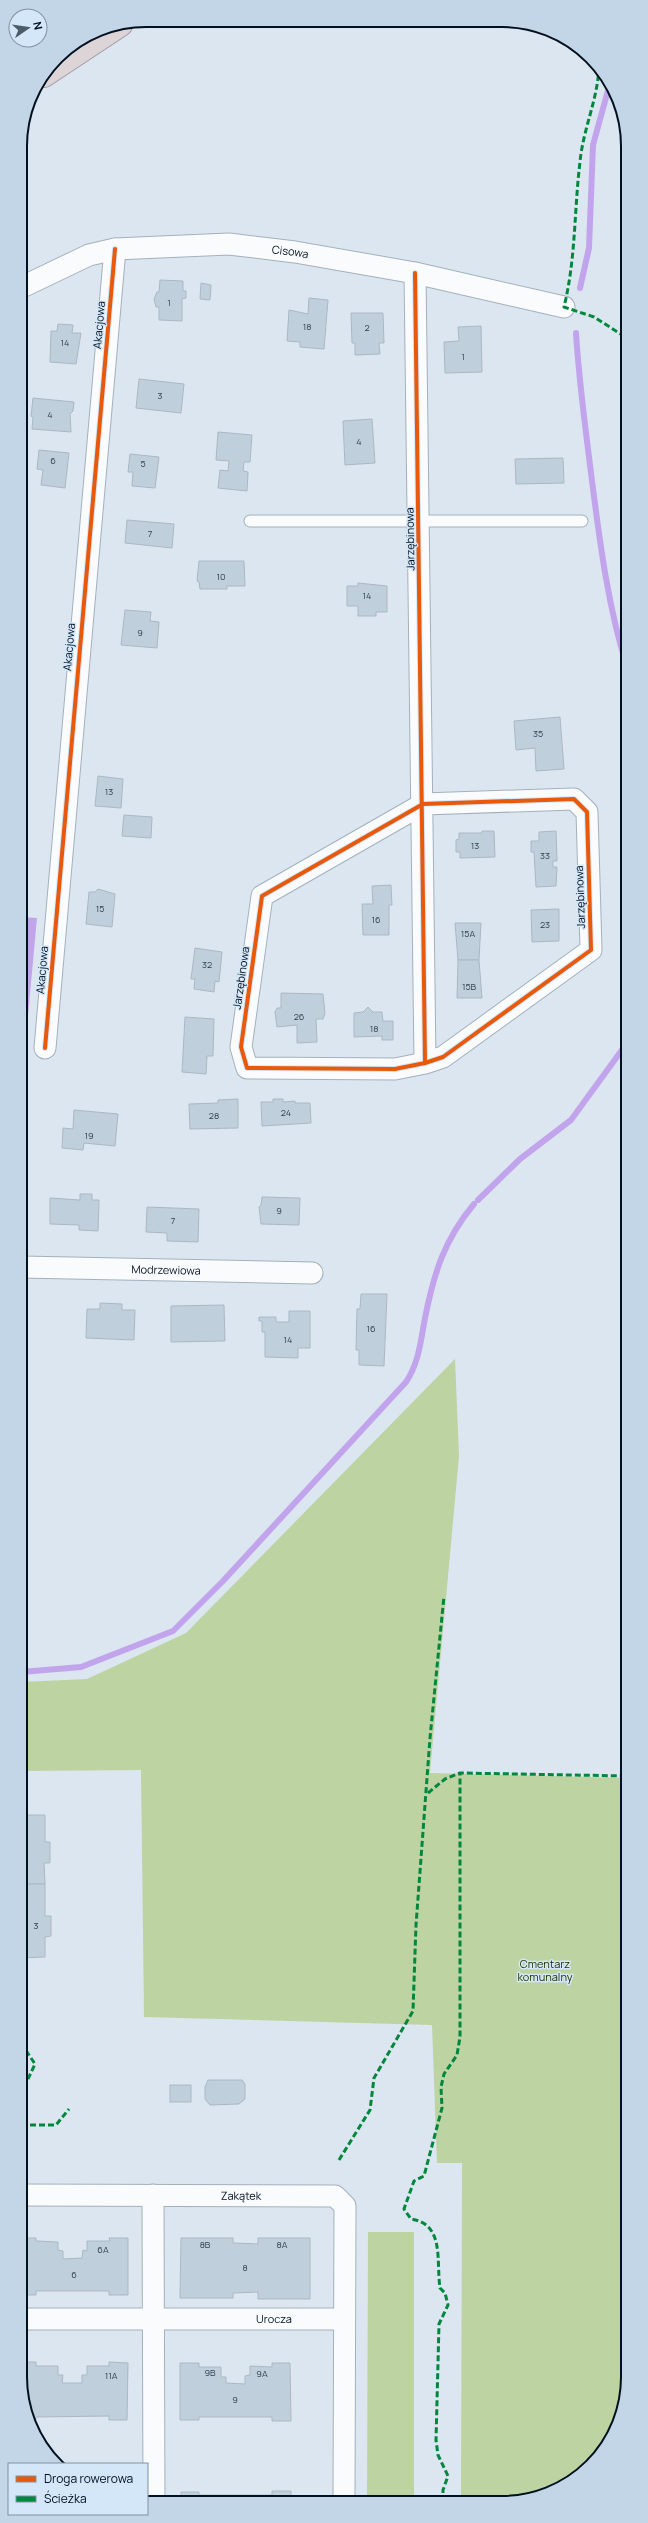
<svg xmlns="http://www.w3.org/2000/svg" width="648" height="2523" viewBox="0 0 648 2523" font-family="Manrope,sans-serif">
	<rect width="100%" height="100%" fill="#dce6f0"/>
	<g fill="#bdd3a2">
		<path d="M455 1359 459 1456 430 1773 628 1778V2385L619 2425 597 2460 558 2490 519 2502H461L462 2163H437L432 2025 144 2017 141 1770 21 1771V1682L87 1679 186 1633Z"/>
		<path d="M368 2232H414V2502L367 2501Z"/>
	</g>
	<path fill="#c2a4ec" d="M21 917 37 918 24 1059H21Z"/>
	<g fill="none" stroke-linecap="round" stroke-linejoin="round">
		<g stroke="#c2a4ec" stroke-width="6">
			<path d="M580 288 589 248 593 145 610 83"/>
			<path d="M576 333C579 383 586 432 592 481 600 543 608 607 627 667"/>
			<path d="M478 1200 520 1159 571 1120 627 1043"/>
			<path d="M21 1672 81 1667 173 1631 223 1581 406 1382C419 1363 421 1339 425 1318 434 1273 444 1240 474 1204"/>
		</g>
	</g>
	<g fill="#c0cfdc" stroke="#abb8c4">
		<path d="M160 280 183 281V291H186V298L182 299V321L159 320V307H156L154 299 157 292H159Z"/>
		<path d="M201 283 211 285 210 300 200 299Z"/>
		<path d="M309 298 328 300 324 349 300 347V342L287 341 289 310 308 314Z"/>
		<path d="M351 313H383L384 343H379L380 354 355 355V343H352Z"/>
		<path d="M58 324 73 325 72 333H81L76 364 50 362 51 331H57Z"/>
		<path d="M481 326 482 372 445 373 444 342 459 341 458 327Z"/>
		<path d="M139 379 184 384 181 413 136 408Z"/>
		<path d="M33 398 74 402 73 411 70 414 71 432 32 429 33 418 31 416Z"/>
		<path d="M372 419 375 463 345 465 343 421Z"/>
		<path d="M218 432 252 435 250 462H244L243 471 248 472 247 491 218 488 220 470 228 471 229 461 216 460Z"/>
		<path d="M39 450 69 453 65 488 41 485 43 470 37 469Z"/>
		<path d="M130 454 159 457 155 488 132 486 133 472H128Z"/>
		<path d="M563 458 564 483 516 484 515 459Z"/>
		<path d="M127 520 174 524 172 548 125 543Z"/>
		<path d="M199 561H244L245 586H227V589H200L199 582 197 581Z"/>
		<path d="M358 583 387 586V612H376V616H358V606H347V586H358Z"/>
		<path d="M125 610 151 612 150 621 159 622 157 648 121 645Z"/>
		<path d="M560 717 564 769 536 771 535 748 516 750 514 721Z"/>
		<path d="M98 776 123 779 121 808 95 806Z"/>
		<path d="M124 815 152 817 151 838 122 836Z"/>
		<path d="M482 831H494L495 857 460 858V852H456V840L459 839V833H482Z"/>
		<path d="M556 831 557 861H553V867H557L556 886 536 887 534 852H531V841H539V832Z"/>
		<path d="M391 885 392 905H389V935H363L362 904H373L372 886Z"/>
		<path d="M98 889 115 894 112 927 86 924 89 892H95Z"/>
		<path d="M559 909V941L532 942 531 910Z"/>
		<path d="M455 923H481L479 960H458Z"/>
		<path d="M195 948 222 952 219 982 215 981 214 992 194 989 195 979H191Z"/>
		<path d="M458 960H479L482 998H457Z"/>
		<path d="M281 993 323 994 325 1014 323 1019H316L317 1042 297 1043V1025L277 1027 275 1012 277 1008H281Z"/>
		<path d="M368 1007 373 1012H382L383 1021H393V1040H382V1036L354 1037V1013L363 1012Z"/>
		<path d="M185 1017 214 1019 213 1056H207L206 1074 182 1072Z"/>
		<path d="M238 1099V1128L190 1129 189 1104 218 1103V1100Z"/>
		<path d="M273 1099H283V1102L295 1101V1103H310L311 1123 262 1126 261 1102H273Z"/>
		<path d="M74 1110 118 1114 115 1146 84 1143 83 1150 62 1148 63 1128 73 1129Z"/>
		<path d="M80 1194H92V1200H99L98 1231 79 1230V1225L50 1224V1198L80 1200Z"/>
		<path d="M262 1197 300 1198 299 1225 261 1224 259 1207 261 1205Z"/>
		<path d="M147 1207 199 1209 198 1242 167 1241V1233L146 1232Z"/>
		<path d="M361 1294H387L384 1366 359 1365V1350H356L357 1309H360Z"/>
		<path d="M100 1303 122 1304V1310H135L134 1340 86 1338 87 1309H100Z"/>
		<path d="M224 1305 225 1341 171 1342V1306Z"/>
		<path d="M289 1311H310V1348H298V1358L265 1357V1332H262V1321H259V1317H276V1322H289Z"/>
		<path d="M21 1815H45V1842H50V1863H44L45 1884H21Z"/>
		<path d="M21 1884H45V1916H51V1936L45 1937V1957L21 1958Z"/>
		<path d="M208 2080H242L245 2084V2099L239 2104 210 2105 205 2099V2087Z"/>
		<rect x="170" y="2085" width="21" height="17"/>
		<path d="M21 2238H36V2241L58 2242V2250L63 2251V2259L82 2258 83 2250 87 2251V2241H110L109 2238H128V2295H109V2291H36V2295H21Z"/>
		<path d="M181 2238H233V2243L258 2244V2238H310V2299H258V2292L233 2293V2298H180Z"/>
		<path d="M21 2362H36V2366H58V2375H63L62 2383H82V2375H87V2366H109V2362L128 2363 127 2420H109V2416L36 2417V2420H29L21 2394Z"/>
		<path d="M180 2363H199V2367H221V2377H226V2383L245 2384V2376L250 2375V2366L272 2367V2363H290L291 2421H272V2417H199V2420H180Z"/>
		<path d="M272 2491H291V2501H181V2492H199V2495H272Z"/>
	</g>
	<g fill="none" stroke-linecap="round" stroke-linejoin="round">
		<defs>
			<path id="service" d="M250 521H582"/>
			<g id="minor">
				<path d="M415 273 425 1063 395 1069 247 1068 241 1047 262 896 423 804 574 799 587 812 591 950 443 1057 425 1063"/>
				<path id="s1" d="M20 288 89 255 115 249 229 244 295 252 415 273 564 307"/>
				<path d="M45 1048 115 249"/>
				<path id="s2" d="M21 1267 312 1273"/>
				<path id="s3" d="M21 2195 335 2196 345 2206 344 2501"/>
				<path d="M153 2195 154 2501"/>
				<path id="s4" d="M21 2319H343"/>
			</g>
			<path id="motorway" d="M44 76 121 25"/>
		</defs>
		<use href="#service" stroke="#a3b1bd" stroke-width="13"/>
		<use href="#minor" stroke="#a3b1bd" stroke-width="23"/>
		<use href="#motorway" stroke="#a09ca4" stroke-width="24"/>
		<use href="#service" stroke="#fafbfd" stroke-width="11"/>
		<use href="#minor" stroke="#fafbfd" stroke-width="21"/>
		<use href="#motorway" stroke="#ddd4d8" stroke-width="22"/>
		<g stroke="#00873e" stroke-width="3" stroke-dasharray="6 3" stroke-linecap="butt">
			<path d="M599 66C598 99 583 129 580 162 574 211 576 258 564 307L594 317 627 338"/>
			<path d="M428 1793 445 1779 460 1773 628 1776"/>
			<path d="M21 2043 35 2064 21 2094"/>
			<path d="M21 2125H56L69 2109"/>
			<path d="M339 2160 370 2110 374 2078 413 2011 416 1925 430 1738 444 1596"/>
			<path d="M443 2502V2490L448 2476 438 2455 436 2440 439 2324 448 2305 445 2293 440 2288C436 2261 445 2224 411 2219L404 2209 414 2181 424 2176 442 2108 441 2087 444 2074 457 2055 460 2037V1773"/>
		</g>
		<defs>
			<g id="cycleway">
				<path d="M415 273 425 1063 395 1069 247 1068 241 1047 262 896 423 804 574 799 587 812 591 950 443 1057 425 1063"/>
				<path d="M45 1048 115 249"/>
			</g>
		</defs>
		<use href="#cycleway" stroke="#d4e7f8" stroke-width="6"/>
		<use href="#cycleway" stroke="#e8590c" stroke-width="4"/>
	</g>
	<g text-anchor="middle" stroke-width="3" stroke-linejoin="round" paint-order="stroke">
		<g font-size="9" fill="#32414e">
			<text x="169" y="306">1</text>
			<text x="307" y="330">18</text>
			<text x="367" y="331">2</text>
			<text x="65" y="346">14</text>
			<text x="463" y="360">1</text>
			<text x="160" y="399">3</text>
			<text x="50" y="418">4</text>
			<text x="359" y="445">4</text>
			<text x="53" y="464">6</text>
			<text x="143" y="467">5</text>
			<text x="150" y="537">7</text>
			<text x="221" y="580">10</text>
			<text x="367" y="599">14</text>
			<text x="140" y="636">9</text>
			<text x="538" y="737">35</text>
			<text x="109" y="795">13</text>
			<text x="475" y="849">13</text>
			<text x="545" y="859">33</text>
			<text x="100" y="912">15</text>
			<text x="376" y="923">16</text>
			<text x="545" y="928">23</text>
			<text x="468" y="937">15A</text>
			<text x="207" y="968">32</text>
			<text x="469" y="990">15B</text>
			<text x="299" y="1020">26</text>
			<text x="374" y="1032">18</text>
			<text x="286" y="1116">24</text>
			<text x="214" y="1119">28</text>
			<text x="89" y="1139">19</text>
			<text x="279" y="1214">9</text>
			<text x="173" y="1224">7</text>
			<text x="371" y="1332">16</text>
			<text x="288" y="1343">14</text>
			<text x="36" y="1929">3</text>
			<text x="205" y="2248">8B</text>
			<text x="282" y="2248">8A</text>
			<text x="103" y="2253">6A</text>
			<text x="245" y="2271">8</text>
			<text x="74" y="2278">6</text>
			<text x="210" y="2376">9B</text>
			<text x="262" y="2377">9A</text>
			<text x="111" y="2379">11A</text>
			<text x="235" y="2403">9</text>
		</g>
		<g font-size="11" fill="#01101e" stroke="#d4e7f8">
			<text dy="4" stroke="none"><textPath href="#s1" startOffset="279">Cisowa</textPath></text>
			<text transform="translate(99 325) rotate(-85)" y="4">Akacjowa</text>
			<text transform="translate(410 539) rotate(-91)" y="4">Jarzębinowa</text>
			<text transform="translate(69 647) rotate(-85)" y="4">Akacjowa</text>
			<text transform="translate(580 897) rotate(-92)" y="4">Jarzębinowa</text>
			<text transform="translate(42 970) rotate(-85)" y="4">Akacjowa</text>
			<text transform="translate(241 978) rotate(-82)" y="4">Jarzębinowa</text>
			<text dy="4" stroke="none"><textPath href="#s2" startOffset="145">Modrzewiowa</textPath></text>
			<text dy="4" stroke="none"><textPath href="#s3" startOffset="220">Zakątek</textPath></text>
			<text dy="4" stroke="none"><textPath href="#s4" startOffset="253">Urocza</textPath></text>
		</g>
		<g font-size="11" fill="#243203" stroke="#d4e7f8">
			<text x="545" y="1968">Cmentarz<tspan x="545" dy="13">komunalny</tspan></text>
		</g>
	</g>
	<path d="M0 0H648V2523H0ZM146 27H502A119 119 0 0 1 621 146V2377A119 119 0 0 1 502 2496H146A119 119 0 0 1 27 2377V146A119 119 0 0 1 146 27Z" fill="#c3d6e7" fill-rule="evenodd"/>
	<path fill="none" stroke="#01101e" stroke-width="2" d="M146 27H502A119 119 0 0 1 621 146V2377A119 119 0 0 1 502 2496H146A119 119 0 0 1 27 2377V146A119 119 0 0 1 146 27Z"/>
	<rect x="8" y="2463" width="140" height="52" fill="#d4e7f8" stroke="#8091a1"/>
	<rect x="16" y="2476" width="20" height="6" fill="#e8590c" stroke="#8091a1"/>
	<text x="44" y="2483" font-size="12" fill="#01101e">Droga rowerowa</text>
	<rect x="16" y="2496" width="20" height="6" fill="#00873e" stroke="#8091a1"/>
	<text x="44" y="2503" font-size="12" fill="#01101e">Ścieżka</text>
	<g transform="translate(28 28) rotate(77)"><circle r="19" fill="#d4e7f8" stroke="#8091a1"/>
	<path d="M0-3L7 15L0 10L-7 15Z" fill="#4e5b68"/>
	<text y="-6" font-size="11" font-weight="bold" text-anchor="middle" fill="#01101e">N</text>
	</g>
</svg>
